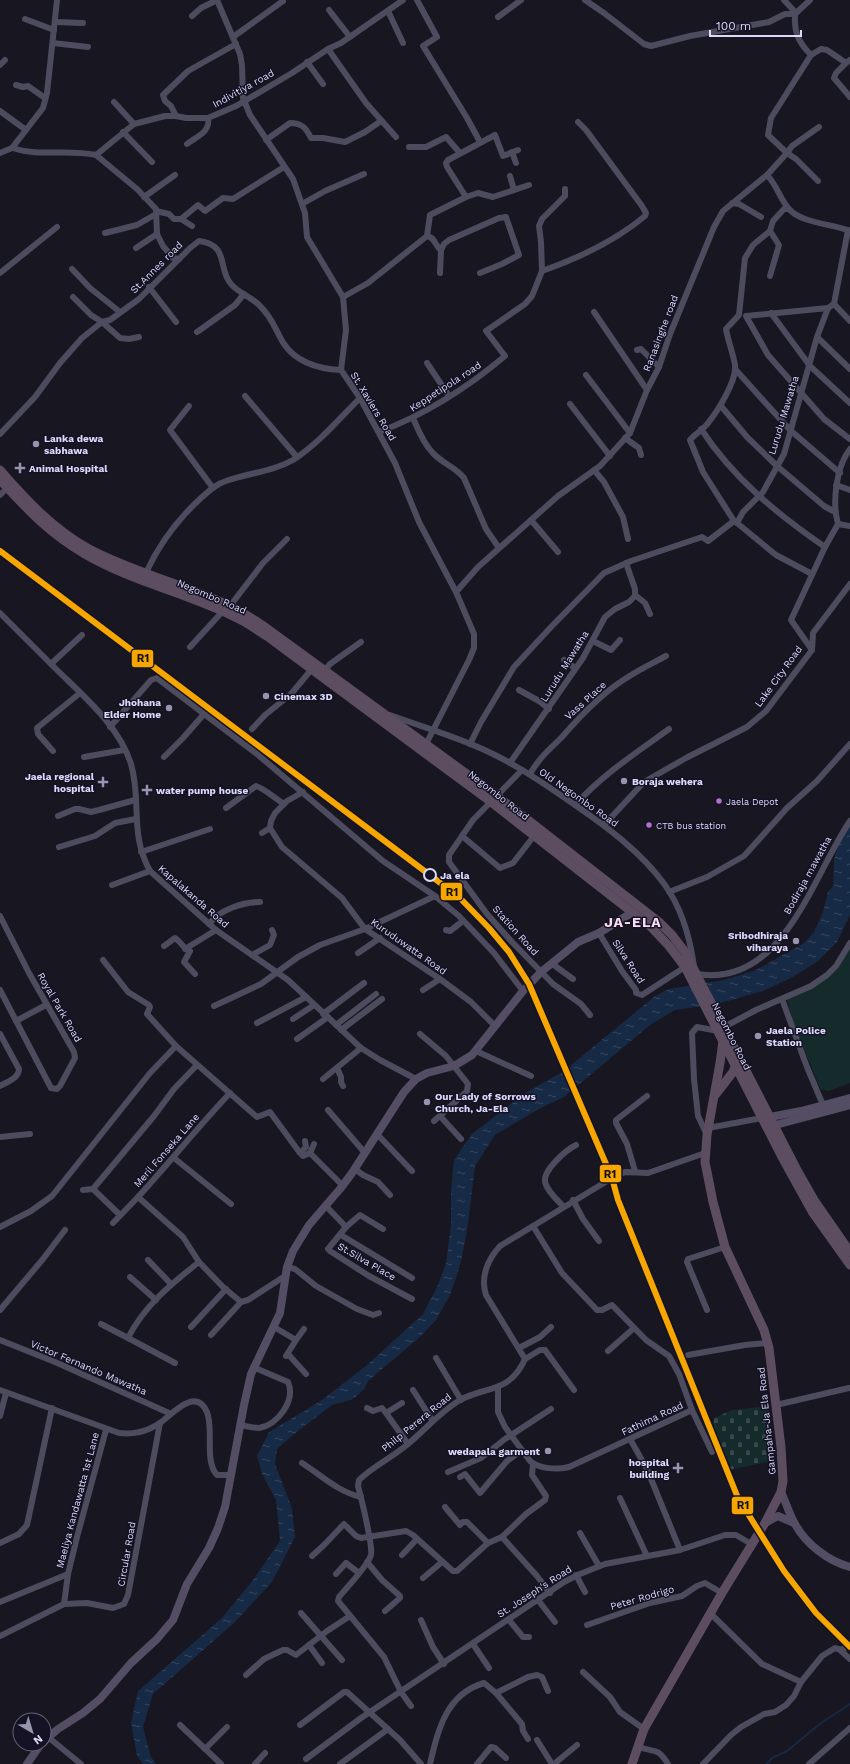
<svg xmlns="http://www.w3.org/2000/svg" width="850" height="1764" viewBox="0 0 850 1764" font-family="'Work Sans',sans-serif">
	<defs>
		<pattern id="cemetery-stones" width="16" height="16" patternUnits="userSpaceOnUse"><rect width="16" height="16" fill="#152a2a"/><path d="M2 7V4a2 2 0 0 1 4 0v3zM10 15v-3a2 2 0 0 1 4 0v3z" fill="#36484a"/></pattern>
		<pattern id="water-ripples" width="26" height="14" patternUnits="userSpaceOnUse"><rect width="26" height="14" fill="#162945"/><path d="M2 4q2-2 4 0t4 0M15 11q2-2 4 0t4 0" fill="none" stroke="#374761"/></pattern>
	</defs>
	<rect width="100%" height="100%" fill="#181620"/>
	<path fill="url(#cemetery-stones)" d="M768 1406 773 1461 729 1470 712 1435 714 1418 732 1410Z"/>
	<path fill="#152a2a" d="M850 943V1083L829 1091 821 1090 794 1025 787 999 837 966Z"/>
	<path fill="url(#water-ripples)" d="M850 825V915L837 942 818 961 791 978 763 991 717 1004 675 1010 650 1025 564 1097 537 1110 495 1135 475 1166 468 1224 462 1257 457 1275 450 1295 436 1320 421 1336 368 1381 365 1388 357 1396 351 1400 332 1405 293 1435 277 1449 275 1464 292 1508 295 1537 272 1582 234 1623 153 1694 143 1727 151 1757 156 1764H143L137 1756 131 1723 138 1691 222 1618 253 1580 280 1541 276 1500 262 1474 257 1456 269 1432 322 1400 367 1365 423 1314 438 1285 446 1263 451 1224V1189L454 1160 472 1134 525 1093 564 1071 655 996 669 989 724 980 756 970 804 943 814 932 823 912 828 892 833 886 834 860 837 849 844 834Z"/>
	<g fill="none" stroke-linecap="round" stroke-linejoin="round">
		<path stroke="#162945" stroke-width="2" d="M767 1764 772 1758 787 1751 821 1723 850 1704"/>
		<g stroke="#4d4c5f" stroke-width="6">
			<path d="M217 0 240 54 242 65 243 98 250 115 293 179 305 213 307 237 343 297 346 330 341 370 360 398 395 463 419 522 456 592 474 634V648L469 660 425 746"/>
			<path d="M417 0 437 37 423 46 467 118 480 142"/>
			<path d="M585 0 604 13 644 44 651 46 690 36 769 22 785 14H795L810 0"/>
			<path d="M784 0 796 13"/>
			<path d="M329 10 350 37"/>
			<path d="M388 11 403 43"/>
			<path d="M795 14C794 32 798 42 811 55"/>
			<path d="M192 16 201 8 217 0"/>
			<path d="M498 17 521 0"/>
			<path d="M25 19 54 30"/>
			<path d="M55 22 83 23"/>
			<path d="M233 37 283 1"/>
			<path d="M53 43 88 47"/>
			<path d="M328 49 366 103 396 137"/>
			<path d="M307 62 323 84"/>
			<path d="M846 63 836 73 834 78 850 97"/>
			<path d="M0 65 5 60"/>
			<path d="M16 85 23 87 28 86 45 98"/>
			<path d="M114 102 134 124"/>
			<path d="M0 111 26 130"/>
			<path d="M176 116 171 106 165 101 163 95 188 71 236 44"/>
			<path d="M123 132 152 162"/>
			<path d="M266 140 290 123C302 123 306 128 311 138H323L345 142 365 132 381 121"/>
			<path d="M187 144C196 137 211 132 208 118"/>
			<path d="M409 147H426L446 137 460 153"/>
			<path d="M12 148C40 157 67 149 96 155L134 124 165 116H176L186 118H208L236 106 292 73 328 49 341 43 403 0"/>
			<path d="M512 152 516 163"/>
			<path d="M0 153 12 148 43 108 47 93 57 0"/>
			<path d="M96 155 137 189 156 209 157 234 163 246 173 258 179 259"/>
			<path d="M767 175C777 185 780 199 789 209 801 223 832 224 850 231"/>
			<path d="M510 176 514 190"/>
			<path d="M818 181 796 159 787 153 792 146 819 127"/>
			<path d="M144 197 175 175"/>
			<path d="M466 197 447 167 446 163 448 160 495 135 503 156 518 150"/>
			<path d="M732 203 739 204 761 217"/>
			<path d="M302 204 325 191 364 174"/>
			<path d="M156 211 169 214 174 219H181L192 226"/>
			<path d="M181 219 198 205 205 211 223 198 233 199 284 167"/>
			<path d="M105 233 137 225 156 214"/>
			<path d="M427 236 430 215 466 197 478 193 493 197 529 185"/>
			<path d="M136 248 157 234"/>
			<path d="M72 269 90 288 120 312"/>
			<path d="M542 271 541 242 539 226 542 219 565 196V189"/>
			<path d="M0 273 57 227"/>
			<path d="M440 273 441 250"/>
			<path d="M770 276 779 245 770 231"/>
			<path d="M149 287 176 322"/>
			<path d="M73 297 91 315 102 322 120 338 129 339 139 337"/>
			<path d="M343 297 368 283 427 236C435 237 435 246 441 250L444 244 449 240 499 218 506 217 519 255 502 264 480 273"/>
			<path d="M834 304 850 321"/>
			<path d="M828 308 746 316 768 355 824 419 850 439"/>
			<path d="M594 312 647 390"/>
			<path d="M771 313 810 366 850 403"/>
			<path d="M197 332 235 305 244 294"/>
			<path d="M817 337 850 369"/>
			<path d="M637 350 641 349 659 367"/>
			<path d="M427 363 449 396"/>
			<path d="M735 369 790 430 840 473"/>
			<path d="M586 375 630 433"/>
			<path d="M245 396 297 457"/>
			<path d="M570 404 610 456"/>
			<path d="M189 406 170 430 213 488"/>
			<path d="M721 406 747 437 777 466 824 506 835 512"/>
			<path d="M413 418C418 429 423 443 432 452 441 463 456 467 464 478L486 529 499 548"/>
			<path d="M701 429C733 478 777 514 825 547"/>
			<path d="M379 432C424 415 467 388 505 356L486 331 525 304 532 296 542 271C579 258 615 241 645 216L646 213 642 206 586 130 578 122"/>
			<path d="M0 434 35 397 60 363 82 338 102 322 110 320 139 299 190 248 199 241C230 245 217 268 231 284 238 293 252 297 260 306 272 317 276 331 284 344 297 363 320 369 341 370"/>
			<path d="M625 438 639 448 641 455"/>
			<path d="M594 470 604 482 623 517 628 539"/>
			<path d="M836 485 850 490"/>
			<path d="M0 495 7 488"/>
			<path d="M531 520 558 552"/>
			<path d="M734 521 703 472 690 440C695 434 703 430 708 423 717 412 737 381 735 365 733 353 728 341 726 329L739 315 745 258 753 245 770 231 773 221 784 209H788"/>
			<path d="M737 523 776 555 812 574"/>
			<path d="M838 524 850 526"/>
			<path d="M146 573C159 544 177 520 201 498 209 491 216 484 226 481 248 473 272 472 293 460 318 444 339 419 360 398"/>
			<path d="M456 592 478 567 531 520 558 496 600 466 630 433 647 390 659 367 670 334 714 227 723 211 767 175 787 153 768 135 771 118 811 55 821 49 827 50 846 63 850 60"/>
			<path d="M635 595 645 603 650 614"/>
			<path d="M230 606 263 563 287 539"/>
			<path d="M0 613C18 631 36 649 54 667 82 695 119 725 131 764 142 802 129 833 150 871L216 930 288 980 361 1048 380 1060 416 1079"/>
			<path d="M593 641 611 650 620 640"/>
			<path d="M190 647 223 611"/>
			<path d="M812 650 813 633 850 584"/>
			<path d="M564 660 575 668"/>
			<path d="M51 664 82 635"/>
			<path d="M325 670 330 664 361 642"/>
			<path d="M519 690 539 701 549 709"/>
			<path d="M390 715C425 728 462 738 495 755 523 769 549 787 575 805 607 827 641 852 665 885 682 909 690 938 694 966"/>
			<path d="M110 727 151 680 157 678 257 754 383 861 435 896 459 916 494 953 523 991"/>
			<path d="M252 729 265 715 291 694 311 670"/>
			<path d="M470 744 481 722 514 667 551 627 604 573 631 561 702 537 708 541 734 521 737 523 743 512 763 492 784 454 817 337 828 308 834 304 848 230"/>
			<path d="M53 751 38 734 37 728 80 693"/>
			<path d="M84 757 124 750"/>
			<path d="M164 757 183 738 204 714"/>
			<path d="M510 763 583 658 605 617 615 609 629 602 635 596V589L626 563"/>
			<path d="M522 770 473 820 449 855V862L487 914 512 942 553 984 581 1004 590 1015"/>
			<path d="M530 774C539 758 549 750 562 737 581 715 603 692 628 677 640 669 653 663 666 656"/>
			<path d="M303 792 287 801 275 813 271 821 270 828 282 847 342 898 365 929 440 979 471 1002 495 1026"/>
			<path d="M575 805C603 774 636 753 669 729"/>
			<path d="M226 808 256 786C267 790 274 798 284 804"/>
			<path d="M58 816 75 809H79L91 812 99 810 135 800"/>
			<path d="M604 825 644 782 686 758 747 727 766 711 812 650 791 620 825 547 838 524C832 502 836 467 850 449"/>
			<path d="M262 833 270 828"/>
			<path d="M462 836 500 868 513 863 534 836"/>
			<path d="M59 847 95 836 115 823 136 819"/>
			<path d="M141 852 210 829"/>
			<path d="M112 885 150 871"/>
			<path d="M669 892 707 877 744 856 787 808 817 781 850 744"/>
			<path d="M0 916 29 973 74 1052 75 1058 60 1086 57 1089 51 1088 0 990"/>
			<path d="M209 924C219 910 243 902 260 902"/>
			<path d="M446 930 450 931 463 921"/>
			<path d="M599 933 622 971 636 990V993L642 995 685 967"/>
			<path d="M164 946 175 938C181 942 183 948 190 951L184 962 195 974"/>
			<path d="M185 949 216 930"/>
			<path d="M358 953 380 938"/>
			<path d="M252 955 270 945 274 935 272 930"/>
			<path d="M103 960 128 992 149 1005 150 1007 147 1014 176 1046 257 1117 270 1112 300 1153 303 1156 310 1153 343 1186"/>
			<path d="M551 963 573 979"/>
			<path d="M697 974C783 988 812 877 850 821"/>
			<path d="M423 990 440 979"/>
			<path d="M782 999 807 1067 823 1105"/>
			<path d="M214 1006 261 984 298 957 320 945 365 929 435 896"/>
			<path d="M323 1014 364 983"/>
			<path d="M293 1019 314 1005"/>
			<path d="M16 1021 46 1005"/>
			<path d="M257 1023 306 997"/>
			<path d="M336 1025 376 994"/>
			<path d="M724 1027 756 1010 811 986 827 975 836 966 850 943"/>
			<path d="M341 1030 382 999"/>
			<path d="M0 1034 19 1069C19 1078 7 1082 0 1086"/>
			<path d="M420 1034 446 1056 468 1084 467 1091 464 1094 434 1121"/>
			<path d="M297 1039 328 1017"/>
			<path d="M476 1051 531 1076"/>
			<path d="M337 1068 341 1077V1082L343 1086"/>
			<path d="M323 1079 361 1048"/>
			<path d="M230 1093C198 1127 169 1163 138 1197L183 1237 199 1262 223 1287 241 1302 248 1300 285 1276"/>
			<path d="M328 1110 365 1153"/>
			<path d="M440 1116 461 1139"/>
			<path d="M708 1128 762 1118"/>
			<path d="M377 1134 412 1171"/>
			<path d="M707 1135 698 1116 694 1079 692 1033 697 1027 718 1031"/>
			<path d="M0 1137 30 1134"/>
			<path d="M300 1153 306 1147 305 1141"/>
			<path d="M310 1153 314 1144"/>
			<path d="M174 1158 231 1204"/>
			<path d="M355 1169 363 1175 378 1182 390 1195"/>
			<path d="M635 1171 627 1144 616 1123V1120L647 1096"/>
			<path d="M93 1189 120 1215"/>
			<path d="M83 1190 93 1189 154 1116 174 1089 197 1065"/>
			<path d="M573 1200 583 1219 599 1241"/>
			<path d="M326 1206 346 1227 328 1249 330 1251 369 1276 412 1299"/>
			<path d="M563 1206C557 1200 547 1191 545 1182 543 1170 566 1150 576 1145"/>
			<path d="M113 1223 138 1197"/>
			<path d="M0 1227 31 1211 52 1196 150 1073 176 1046"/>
			<path d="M346 1227 360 1215 383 1229"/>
			<path d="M341 1235 412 1278"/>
			<path d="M148 1260 171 1284"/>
			<path d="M287 1267 295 1269 316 1286 357 1309 373 1315 379 1313"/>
			<path d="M130 1277 156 1300"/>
			<path d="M0 1310 43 1259 65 1230"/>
			<path d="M707 1310 687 1262 688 1259 725 1247"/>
			<path d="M101 1324 128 1338"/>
			<path d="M191 1327 226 1289"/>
			<path d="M274 1327 296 1340 304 1329"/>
			<path d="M211 1335 241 1302"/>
			<path d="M0 1340 55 1362 169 1413"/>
			<path d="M519 1348 540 1337 551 1327"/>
			<path d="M608 1351 634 1328"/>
			<path d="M288 1354 306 1374"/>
			<path d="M688 1355 745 1345 768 1343"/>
			<path d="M286 1356 296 1340"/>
			<path d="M436 1358 461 1400"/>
			<path d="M525 1359 540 1350H545L574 1390"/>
			<path d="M175 1363 128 1338C144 1306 171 1284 199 1262"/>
			<path d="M498 1388V1412L505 1427 530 1461C539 1469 557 1470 569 1467L692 1410 679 1374 669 1356 646 1340 612 1305 602 1310H597L562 1273 533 1226"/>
			<path d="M0 1390 119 1433C129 1434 140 1433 149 1429 153 1427 157 1425 160 1423 171 1415 196 1386 207 1412 214 1429 204 1461 217 1475H231"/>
			<path d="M413 1390 432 1420"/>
			<path d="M402 1403 386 1413 408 1444"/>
			<path d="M776 1405 849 1388"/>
			<path d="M367 1408 373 1411 382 1408 386 1413"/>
			<path d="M692 1410 712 1452"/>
			<path d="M0 1416 6 1393"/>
			<path d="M240 1425C246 1426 253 1428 259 1428 278 1425 296 1400 288 1382L253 1367"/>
			<path d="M630 1439 647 1469 680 1550"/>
			<path d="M302 1463C321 1475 338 1492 361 1497"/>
			<path d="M533 1464 532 1475 546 1496 545 1500 526 1514 502 1537 537 1576 550 1593"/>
			<path d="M448 1472 481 1458 505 1439 551 1409"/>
			<path d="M460 1477 465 1474 480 1493 507 1461 522 1450"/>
			<path d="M620 1498 647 1556"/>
			<path d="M445 1507 460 1525 463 1522H467L488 1543"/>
			<path d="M580 1533 599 1566"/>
			<path d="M0 1543 19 1534 27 1525 52 1408"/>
			<path d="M402 1555 417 1539"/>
			<path d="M312 1556 324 1545 344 1524 356 1536 361 1538 406 1531 413 1535 453 1571H457L488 1543 502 1537"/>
			<path d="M367 1562 382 1580 400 1596V1598L385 1611"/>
			<path d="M336 1574 346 1563 359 1573"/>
			<path d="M576 1575 585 1592"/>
			<path d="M423 1578 442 1562"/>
			<path d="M538 1600 555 1622"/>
			<path d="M0 1602 68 1574 77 1537 106 1430"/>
			<path d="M64 1604 68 1574"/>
			<path d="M301 1613 342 1660"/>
			<path d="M710 1613 762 1664 801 1682 822 1656 835 1648C842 1651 845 1649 850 1643"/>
			<path d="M421 1620 433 1647 444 1664"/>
			<path d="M509 1620 523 1637H529"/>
			<path d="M587 1625 650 1603 682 1596 697 1586 705 1583 722 1593"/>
			<path d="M0 1636 64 1604 87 1603 113 1608 124 1604 128 1595 160 1423"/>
			<path d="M473 1644 489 1668"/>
			<path d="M309 1645 322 1663"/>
			<path d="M840 1650 850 1659"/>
			<path d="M583 1672 610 1697 620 1712 644 1729"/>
			<path d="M246 1675 264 1659 283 1650H287L296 1655 327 1631 350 1616"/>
			<path d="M496 1693 522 1724 523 1731 528 1739"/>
			<path d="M411 1706 401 1692 384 1657 338 1601 339 1597C346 1588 368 1566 371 1555 373 1546 361 1497 358 1486L359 1480C373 1466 393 1457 408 1444 426 1429 440 1412 460 1400 486 1386 510 1393 525 1359L486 1295C480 1277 488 1259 500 1246L612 1178 625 1172 648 1173 705 1153"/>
			<path d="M180 1725 221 1764"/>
			<path d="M300 1725 344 1692H347L400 1740 421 1764"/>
			<path d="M48 1737 81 1764"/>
			<path d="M537 1740 552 1764"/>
			<path d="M637 1746C654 1754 656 1745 668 1764"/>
			<path d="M205 1749 227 1727"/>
			<path d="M306 1759 361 1718 564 1582 580 1574 605 1564 680 1550 725 1535H736L753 1545"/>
			<path d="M255 1764 265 1753"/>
			<path d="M340 1764 388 1729"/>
			<path d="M430 1764C438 1730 446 1694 484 1683L496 1693 528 1677 537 1675 542 1677 548 1691"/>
			<path d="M477 1764 491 1747 495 1748 506 1758"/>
			<path d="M554 1764 577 1745"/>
			<path d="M703 1764 731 1735 741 1727 764 1714 775 1712 786 1705 794 1696 801 1682"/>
			<path d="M809 1764 850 1728"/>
		</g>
		<g stroke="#544d64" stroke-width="8">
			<path d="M765 1118 801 1111 850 1098"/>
			<path d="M768 1127 850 1105"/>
			<path d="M781 1492C786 1502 789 1514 795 1524 806 1544 828 1561 850 1567"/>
			<path d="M765 1523 778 1516 794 1523"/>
			<path d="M44 1741 58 1729 83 1713 100 1699 131 1663 157 1639 173 1620 187 1584 209 1548 218 1528 225 1507 244 1405 251 1374 280 1313 287 1267 293 1251 309 1225 340 1189 352 1173 404 1092 416 1079 427 1073 454 1066 472 1055 523 991 541 972 578 942 599 933 633 912"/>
			<path d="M27 1764 41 1744"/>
		</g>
		<g stroke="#5d4d61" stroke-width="9">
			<path d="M0 470C26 500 53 529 89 549 134 573 184 584 230 606 241 611 251 618 262 625L497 796 659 922 672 935 685 952 797 1170 814 1200 850 1252"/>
			<path d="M0 480C28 510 49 533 85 554 133 582 188 593 237 618 248 623 258 631 268 637L491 802 651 927 669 946 685 967 782 1157 813 1213 850 1265"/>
			<path d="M716 1094 733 1072 737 1062"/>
			<path d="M632 1764 644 1729 722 1593 765 1523 781 1492 783 1481 781 1447 769 1348 764 1330 725 1247 713 1202 705 1162 707 1135 720 1063 723 1041"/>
		</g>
		<path stroke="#465866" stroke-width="2" stroke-dasharray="6 5" stroke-linecap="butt" d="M83 610 305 781"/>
		<defs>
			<path id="rail-1" d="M0 551 459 897 489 928 509 952 529 984 612 1178 618 1200 738 1498 784 1571 816 1613 850 1647"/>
		</defs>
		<use href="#rail-1" stroke="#141224" stroke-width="9"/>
		<use href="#rail-1" stroke="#f7a600" stroke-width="6"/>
	</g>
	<g fill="#9795ae" stroke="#141224" stroke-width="1.5">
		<circle cx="36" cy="444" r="4"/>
		<path d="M18 462h4v4h4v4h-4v4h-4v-4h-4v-4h4z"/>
		<circle cx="266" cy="696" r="4"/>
		<circle cx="169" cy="708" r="4"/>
		<circle cx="624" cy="781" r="4"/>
		<path d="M101 776h4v4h4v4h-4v4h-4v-4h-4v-4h4z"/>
		<path d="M145 784h4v4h4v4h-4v4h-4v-4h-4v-4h4z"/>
		<circle cx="796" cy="941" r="4"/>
		<circle cx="758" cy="1036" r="4"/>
		<circle cx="427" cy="1102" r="4"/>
		<circle cx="548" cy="1451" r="4"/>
		<path d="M676 1462h4v4h4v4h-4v4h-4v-4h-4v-4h4z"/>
	</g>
	<g fill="#b36fd0" stroke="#141224" stroke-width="1.5">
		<circle cx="719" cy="801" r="3.5"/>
		<circle cx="649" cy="825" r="3.5"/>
	</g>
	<circle fill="#141224" stroke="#dcd9fa" stroke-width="2" cx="430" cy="875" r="6"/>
	<g text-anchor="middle" stroke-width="3" stroke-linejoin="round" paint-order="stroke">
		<g font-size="9" fill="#dcd9fa" stroke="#141224" text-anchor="start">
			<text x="726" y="805">Jaela Depot</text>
			<text x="656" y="829">CTB bus station</text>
		</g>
		<g font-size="10" fill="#dcd9fa" stroke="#141224">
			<text transform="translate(243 88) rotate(-29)" y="4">Indivitiya road</text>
			<text transform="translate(156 267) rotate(-45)" y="4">St.Annes road</text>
			<text transform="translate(660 333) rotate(-69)" y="4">Ranasinghe road</text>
			<text transform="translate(445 386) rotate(-33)" y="4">Keppetipola road</text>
			<text transform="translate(374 406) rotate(59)" y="4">St. Xaviers Road</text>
			<text transform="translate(783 415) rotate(-73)" y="4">Lurudu Mawatha</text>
			<text transform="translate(212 596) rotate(23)" y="4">Negombo Road</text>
			<text transform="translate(564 666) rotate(-58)" y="4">Lurudu Mawatha</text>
			<text transform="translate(778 676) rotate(-54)" y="4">Lake City Road</text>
			<text transform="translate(585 700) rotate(-42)" y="4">Vass Place</text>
			<text transform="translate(499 795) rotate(38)" y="4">Negombo Road</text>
			<text transform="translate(579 797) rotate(35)" y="4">Old Negombo Road</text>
			<text transform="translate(807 875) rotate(-61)" y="4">Bodiraja mawatha</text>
			<text transform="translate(194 896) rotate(41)" y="4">Kapalakanda Road</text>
			<text transform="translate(516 930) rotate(48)" y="4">Station Road</text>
			<text transform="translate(409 946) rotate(35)" y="4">Kuruduwatta Road</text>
			<text transform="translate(629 961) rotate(57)" y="4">Silva Road</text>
			<text transform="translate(60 1007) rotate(60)" y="4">Royal Park Road</text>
			<text transform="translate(732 1036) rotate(63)" y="4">Negombo Road</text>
			<text transform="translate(166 1150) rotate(-49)" y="4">Meril Fonseka Lane</text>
			<text transform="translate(367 1261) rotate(30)" y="4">St.Silva Place</text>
			<text transform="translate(89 1367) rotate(23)" y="4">Victor Fernando Mawatha</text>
			<text transform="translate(652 1418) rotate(-25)" y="4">Fathima Road</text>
			<text transform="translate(766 1421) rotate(-96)" y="4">Gampaha-Ja Ela Road</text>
			<text transform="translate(416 1422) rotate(-39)" y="4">Philp Perera Road</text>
			<text transform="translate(77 1500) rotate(-75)" y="4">Maeliya Kandawatta 1st Lane</text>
			<text transform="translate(126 1554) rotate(-80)" y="4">Circular Road</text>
			<text transform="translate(534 1591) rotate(-33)" y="4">St. Joseph's Road</text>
			<text transform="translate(642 1597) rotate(-16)" y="4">Peter Rodrigo</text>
		</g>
		<g font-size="10" font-weight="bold" fill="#dcd9fa" stroke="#141224" text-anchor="start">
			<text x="44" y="442">Lanka dewa<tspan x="44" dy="12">sabhawa</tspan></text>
			<text x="29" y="472">Animal Hospital</text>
			<text x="274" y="700">Cinemax 3D</text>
			<text x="161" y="706" text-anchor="end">Jhohana<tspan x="161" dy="12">Elder Home</tspan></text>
			<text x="94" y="780" text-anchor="end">Jaela regional<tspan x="94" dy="12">hospital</tspan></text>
			<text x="632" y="785">Boraja wehera</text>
			<text x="156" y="794">water pump house</text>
			<text x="788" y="939" text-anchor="end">Sribodhiraja<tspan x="788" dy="12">viharaya</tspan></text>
			<text x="766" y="1034">Jaela Police<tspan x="766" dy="12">Station</tspan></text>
			<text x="435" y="1100">Our Lady of Sorrows<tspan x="435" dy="12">Church, Ja-Ela</tspan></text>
			<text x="540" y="1455" text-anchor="end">wedapala garment</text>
			<text x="669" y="1466" text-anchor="end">hospital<tspan x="669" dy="12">building</tspan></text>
		</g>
		<g font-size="10" font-weight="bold" fill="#dcd9fa" stroke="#141224" text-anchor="start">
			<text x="440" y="879">Ja ela</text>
		</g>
		<g font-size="14" font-weight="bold" letter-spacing="1" fill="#fbdbf0" stroke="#141224">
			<text x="633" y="927">JA-ELA</text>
		</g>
	</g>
	<g stroke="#141224" stroke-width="1.5">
		<rect x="131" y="649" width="23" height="19" rx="4" fill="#f7a600"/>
		<rect x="440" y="882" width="23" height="19" rx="4" fill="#f7a600"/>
		<rect x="599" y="1164" width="23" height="19" rx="4" fill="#f7a600"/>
		<rect x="731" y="1496" width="23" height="19" rx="4" fill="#f7a600"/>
	</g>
	<g font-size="11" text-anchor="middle" font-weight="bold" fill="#111">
		<text x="143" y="662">R1</text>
		<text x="452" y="896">R1</text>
		<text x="610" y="1178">R1</text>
		<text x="743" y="1509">R1</text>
	</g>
	<g transform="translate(32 1732) rotate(142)"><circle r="19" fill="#141224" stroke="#64627a"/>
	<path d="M0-3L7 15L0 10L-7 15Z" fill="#9795ae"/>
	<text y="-6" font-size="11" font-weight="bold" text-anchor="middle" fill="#dcd9fa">N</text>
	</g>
	<path d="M710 30v6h91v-6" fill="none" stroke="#dcd9fa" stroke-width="2"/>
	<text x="716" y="30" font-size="12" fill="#dcd9fa" stroke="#141224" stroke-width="3" paint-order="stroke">100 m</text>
</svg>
